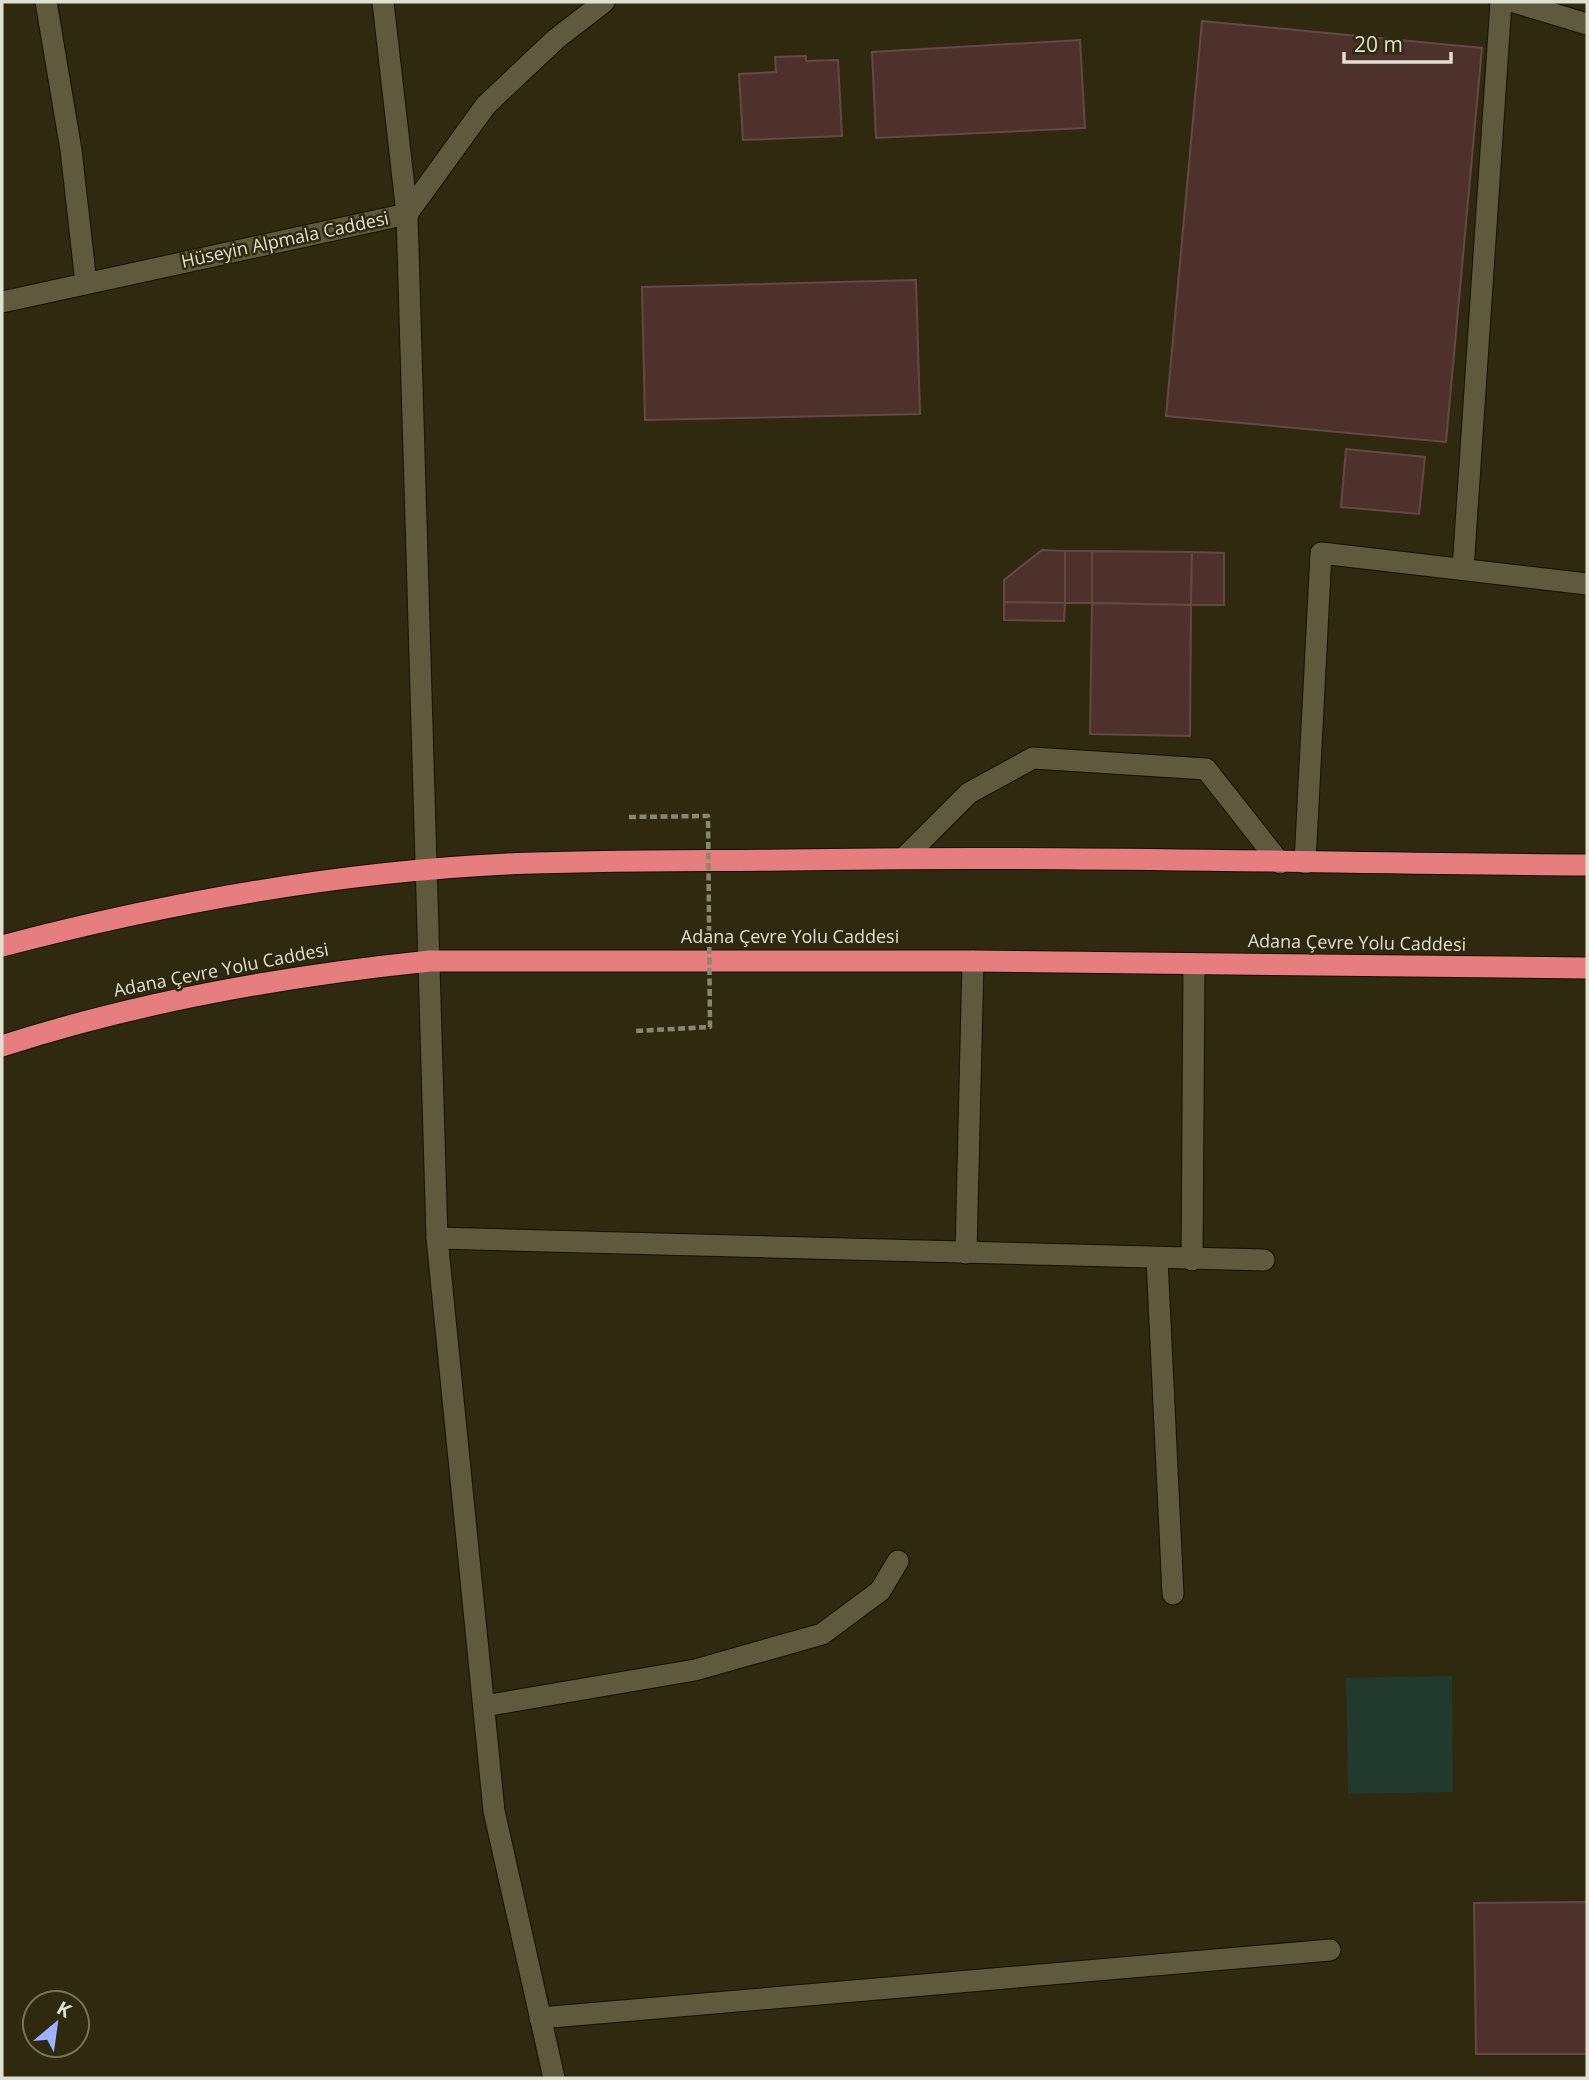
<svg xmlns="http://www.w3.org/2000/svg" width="1589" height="2080" viewBox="0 0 1589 2080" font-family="'Open Sans',sans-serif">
	<rect width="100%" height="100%" fill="#2e290f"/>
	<path fill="#22392e" d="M1452 1676 1453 1792 1348 1794 1346 1678Z"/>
	<g fill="#4f312c" stroke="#664843" stroke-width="2">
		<path d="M1202 21 1482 48 1446 442 1166 416Z"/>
		<path d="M1080 40 1085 128 876 138 872 52Z"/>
		<path d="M806 56V61L838 60 842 136 743 140 739 74 776 72 775 57Z"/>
		<path d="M916 280 920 414 645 420 642 287Z"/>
		<path d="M1346 449 1425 457 1419 514 1341 507Z"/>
		<path d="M1042 550 1065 551V603L1004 602V580Z"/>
		<rect x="1065" y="551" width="27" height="52"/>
		<path d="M1092 551 1192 552 1191 605 1092 603Z"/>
		<path d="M1192 552 1224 553V605H1191Z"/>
		<path d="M1004 602 1065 603 1064 621 1004 620Z"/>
		<path d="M1092 603 1191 605 1190 736 1090 734Z"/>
		<path d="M1587 1902V2054H1476L1474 1903Z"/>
	</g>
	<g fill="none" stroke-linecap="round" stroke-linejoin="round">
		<defs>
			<g id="minor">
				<path d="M46 2 71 150 86 283"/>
				<path d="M383 2 407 214 437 1238 494 1811 554 2078"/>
				<path d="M1514 2 1587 24"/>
				<path d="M2 302 407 214 486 105 556 39 604 2"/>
				<path d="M1463 569 1501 2"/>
				<path d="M904 858 969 793 1033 758 1206 769 1280 863"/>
				<path d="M1305 863 1321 553 1587 584"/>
				<path d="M437 1238 1264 1260"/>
				<path d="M966 1253 973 961"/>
				<path d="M1157 1259 1173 1594"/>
				<path d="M1192 1260 1194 964"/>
				<path d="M484 1706 695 1670 822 1634 880 1591 898 1561"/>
				<path d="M540 2018 1330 1950"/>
			</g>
			<g id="highway">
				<path d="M2 946C166 903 337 872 507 864 600 860 694 861 787 860 1053 855 1321 863 1587 865"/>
				<path d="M2 1046C141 1001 284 976 430 961H973L1587 968"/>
			</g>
		</defs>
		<use href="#minor" stroke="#161200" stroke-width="23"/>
		<use href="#highway" stroke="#161200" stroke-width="23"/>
		<use href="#minor" stroke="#5f5a3e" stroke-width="21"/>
		<use href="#highway" stroke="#e67d7f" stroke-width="21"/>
		<path stroke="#898671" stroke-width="4.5" stroke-dasharray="7 3.5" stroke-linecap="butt" d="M629 817 708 816 710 1027 636 1031"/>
	</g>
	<g text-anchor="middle" stroke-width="5" stroke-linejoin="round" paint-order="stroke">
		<g font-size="18" fill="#e1dfcf" stroke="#2e290f">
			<text transform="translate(285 240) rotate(-12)" y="6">Hüseyin Alpmala Caddesi</text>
			<text x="790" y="943">Adana Çevre Yolu Caddesi</text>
			<text transform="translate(1357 943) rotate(1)" y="6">Adana Çevre Yolu Caddesi</text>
			<text transform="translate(221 970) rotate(-11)" y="6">Adana Çevre Yolu Caddesi</text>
		</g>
	</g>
	<rect width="1589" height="2080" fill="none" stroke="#e1dfcf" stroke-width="7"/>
	<g transform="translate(56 2024) rotate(29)"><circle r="33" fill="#2e290f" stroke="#76725c" stroke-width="2"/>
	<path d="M0-5L12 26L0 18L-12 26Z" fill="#9eb3fd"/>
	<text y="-10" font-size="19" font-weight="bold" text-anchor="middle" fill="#e1dfcf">K</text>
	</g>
	<path d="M1344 52v10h107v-10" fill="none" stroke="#e1dfcf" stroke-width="3.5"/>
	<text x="1354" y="52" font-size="21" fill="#e1dfcf" stroke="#2e290f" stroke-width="5" paint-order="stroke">20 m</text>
</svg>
